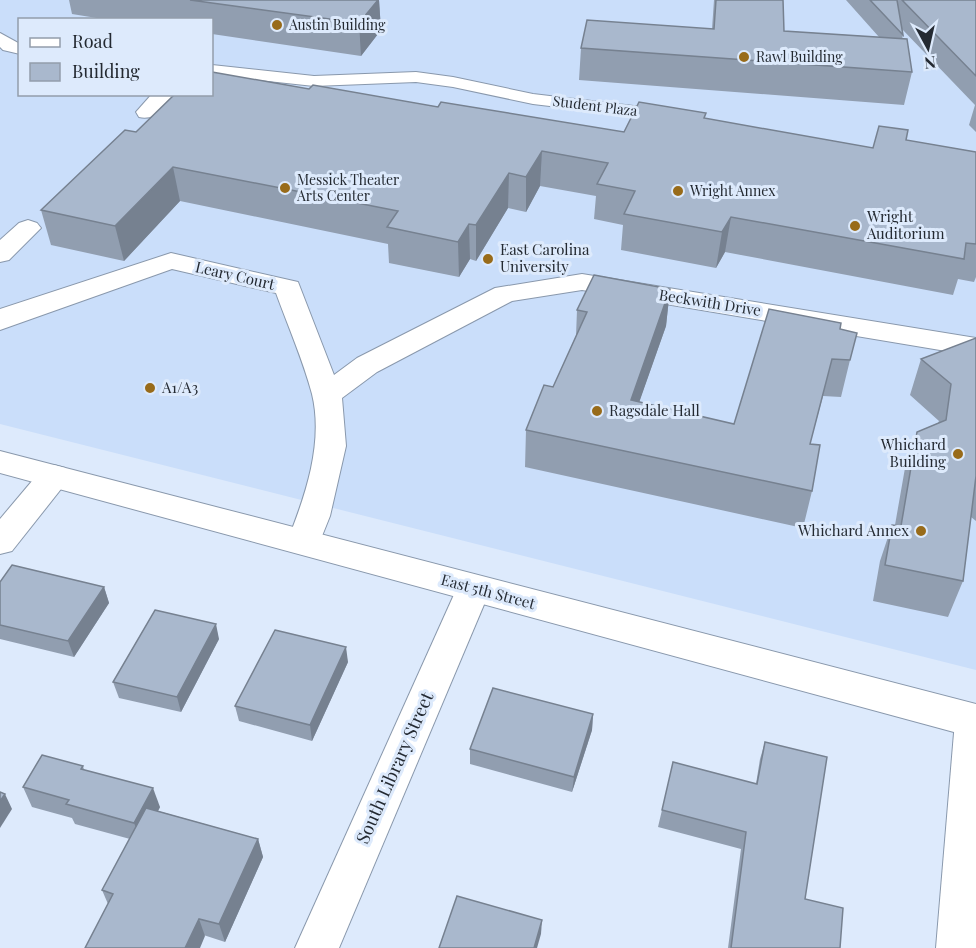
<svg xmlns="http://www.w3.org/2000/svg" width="976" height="948" viewBox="0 0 976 948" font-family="'Playfair Display',serif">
	<rect width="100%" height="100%" fill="#ddeafc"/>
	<path fill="#cadefa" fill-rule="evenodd" d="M0 0H976V670L0 424ZM20 20H212V94H20Z"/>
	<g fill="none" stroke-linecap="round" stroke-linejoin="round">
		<defs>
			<g id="pedestrian">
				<path d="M0 33 20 44V54L3 50 0 47Z"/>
				<path d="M212 65 314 76 416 72 453 77 533 94 667 110 673 111 676 115 673 119 667 120 533 104 453 87 416 82 314 86 212 75Z"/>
			</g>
			<g id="minor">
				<path d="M152 94H176C167 107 155 121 139 117L136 112Z"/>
				<path d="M28 220 37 223 41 228 9 260 0 262V240L19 223Z"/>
				<path d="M171 253 298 282 334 375 357 358 495 288 582 274 976 338V356L582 290 512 301 377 372 342 398 346 446 330 516 316 551 304 554 292 551 287 542C305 497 324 443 312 394 303 360 288 326 276 293L172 269 0 330V309Z"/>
				<path d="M54 465 65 468 70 476 65 484 12 551 0 554V519L43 468Z"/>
				<path d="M474 575 486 579 491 588 339 948H295L457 588 462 579Z"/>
				<path d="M974 705 976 706V948H936L955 721 961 710Z"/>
			</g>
			<path id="secondary" d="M0 451 976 704V738L0 473Z"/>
		</defs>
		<use href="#pedestrian" stroke="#8998ac" stroke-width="2"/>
		<use href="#minor" stroke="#8998ac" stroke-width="2"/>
		<use href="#secondary" stroke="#8998ac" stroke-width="2"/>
		<use href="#pedestrian" fill="#fff" fill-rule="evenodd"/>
		<use href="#minor" fill="#fff" fill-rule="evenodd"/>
		<use href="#secondary" fill="#fff" fill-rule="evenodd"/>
	</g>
	<g fill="#919eb0">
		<path d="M69 0H379L381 30 361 56 212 34V20H109L72 14Z"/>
		<path d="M714 0H783L784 31 879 37 846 0H976V132L969 125 975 105 901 28 903 35 902 39 912 72 904 105 579 80 581 48 712 29Z"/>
		<path d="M309 89 624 132 705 119 873 148 906 140 976 152V277L974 282 958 279 953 295 725 252 716 268 621 250 623 225 594 219 596 196 540 186 526 212 508 208 476 261 470 259 459 277 389 263 388 244 180 201 124 261 51 245 41 210 136 132Z"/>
		<path d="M670 289 666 326 639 402 734 424 840 329 850 360 841 397 823 396 810 444 812 491 803 528 525 467 526 430 553 387 576 336 577 310Z"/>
		<path d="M976 338V521L971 517 963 581 948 617 873 601 880 561 892 525H895L905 468 917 432 938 423 939 421 910 395 921 359Z"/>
		<path d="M0 582 104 587 109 603 74 657 0 639Z"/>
		<path d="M219 639 181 712 119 698 113 682Z"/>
		<path d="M348 662 312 741 239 721 235 706Z"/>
		<path d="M593 714 592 730 572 792 470 764V749Z"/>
		<path d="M765 742 805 899 840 948H728L741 849 658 827 662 810 756 784 760 759Z"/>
		<path d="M83 766 84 770 160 807 158 811 258 839 263 857 225 942 108 904 102 890 130 839 75 824 72 818 32 807 23 787Z"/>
	</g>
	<g fill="#768190">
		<path d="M378 0H379L381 30 361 56 359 23Z"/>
		<path d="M542 151 540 186 526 212V177Z"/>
		<path d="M173 167 180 201 124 261 115 226Z"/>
		<path d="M509 173 508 208 476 261V225Z"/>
		<path d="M731 217 725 252 716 268 722 232Z"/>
		<path d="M469 224 470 259 459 277 458 242Z"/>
		<path d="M670 289 666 326 627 437 631 400Z"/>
		<path d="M104 587 109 603 74 657 68 641Z"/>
		<path d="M216 624 219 639 181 712 177 697Z"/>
		<path d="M346 647 348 662 312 741 310 725Z"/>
		<path d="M593 714 592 730 572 792 574 777Z"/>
		<path d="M153 788 160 807 142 842 134 823Z"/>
		<path d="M5 794 12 809 0 828V801Z"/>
		<path d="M258 839 263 857 225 942 219 924Z"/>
		<path d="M199 919 205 936 200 948H185Z"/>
		<path d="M542 920 541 934 537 948H534Z"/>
	</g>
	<g fill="#a9b8cd" stroke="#768190" stroke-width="1.5">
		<path d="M190 0H378L359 23Z"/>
		<path d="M716 0H783L784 31 907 39 912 72 581 48 587 20 714 29Z"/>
		<path d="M870 0H897L903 35Z"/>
		<path d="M902 0H976V76Z"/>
		<path d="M212 72 309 89 313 85 438 107 441 102 624 132 639 102 706 113 704 118 873 148 879 126 908 130 906 140 976 152V244L966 243 964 259 731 217 722 232 624 214 635 191 597 184 608 163 542 151 526 177 509 173 476 225 469 224 458 242 387 227 398 211 173 167 115 226 41 210 125 130 136 132 175 94H212Z"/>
		<path d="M594 275 670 289 631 400 734 424 769 309 841 323 840 329 857 333 850 360 832 359 810 444 820 445 812 491 526 430 544 385 553 387 587 312 577 310Z"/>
		<path d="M976 338V476L963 581 885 565 892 525 901 526 917 432 946 420 951 384 921 359Z"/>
		<path d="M12 565 104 587 68 641 0 625V582Z"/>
		<path d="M155 610 216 624 177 697 113 682Z"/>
		<path d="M275 630 346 647 310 725 235 706Z"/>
		<path d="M493 688 593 714 574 777 470 749Z"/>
		<path d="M765 742 827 757 805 899 843 908 840 948H731L746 832 662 810 673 762 757 784Z"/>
		<path d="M42 755 83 766 81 769 153 788 134 823 66 804 69 800 23 787Z"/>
		<path d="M0 792 5 794 0 801Z"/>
		<path d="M146 808 258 839 219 924 199 919 185 948H85L113 894 102 890Z"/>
		<path d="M457 896 542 920 534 948H439Z"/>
	</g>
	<g fill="#986b1a" stroke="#ddeafc" stroke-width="2">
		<circle cx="277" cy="25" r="6"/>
		<circle cx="744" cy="57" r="6"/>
		<circle cx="285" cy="188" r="6"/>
		<circle cx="678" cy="191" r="6"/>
		<circle cx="855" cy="226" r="6"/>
		<circle cx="488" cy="259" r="6"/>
		<circle cx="150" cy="388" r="6"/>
		<circle cx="597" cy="411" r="6"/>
		<circle cx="958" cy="454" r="6"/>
		<circle cx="921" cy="531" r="6"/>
	</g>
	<g text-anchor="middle" stroke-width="6" stroke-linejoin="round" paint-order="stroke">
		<g font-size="14" fill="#242a32" stroke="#ddeafc" text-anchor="start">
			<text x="289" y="30">Austin Building</text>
			<text x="756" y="62">Rawl Building</text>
			<text x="297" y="185">Messick Theater<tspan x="297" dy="16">Arts Center</tspan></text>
			<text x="690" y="196">Wright Annex</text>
		</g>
		<g font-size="14" fill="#242a32" stroke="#ddeafc">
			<text transform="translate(595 106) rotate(7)" y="5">Student Plaza</text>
		</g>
		<g font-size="15" fill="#242a32" stroke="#ddeafc" text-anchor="start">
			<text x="867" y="222">Wright<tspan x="867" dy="17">Auditorium</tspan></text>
			<text x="500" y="255">East Carolina<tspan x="500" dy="17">University</tspan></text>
			<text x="162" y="393">A1/A3</text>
			<text x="609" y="416">Ragsdale Hall</text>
			<text x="946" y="450" text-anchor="end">Whichard<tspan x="946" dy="17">Building</tspan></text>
			<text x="909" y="536" text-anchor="end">Whichard Annex</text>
		</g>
		<g font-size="15" fill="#242a32" stroke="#ddeafc">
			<text transform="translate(235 276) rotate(13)" y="5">Leary Court</text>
			<text transform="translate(710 303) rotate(9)" y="5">Beckwith Drive</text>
			<text transform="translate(488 592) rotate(15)" y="5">East 5th Street</text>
		</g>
		<g font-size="18" fill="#242a32" stroke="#ddeafc">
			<text transform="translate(395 768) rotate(-66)" y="6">South Library Street</text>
		</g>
	</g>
	<rect x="18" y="18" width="195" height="78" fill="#ddeafc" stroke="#939dab" stroke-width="1.5"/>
	<rect x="30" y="38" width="30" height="9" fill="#ffffff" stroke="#939dab" stroke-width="1.5"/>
	<text x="72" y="48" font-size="18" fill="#242a32">Road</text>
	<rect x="30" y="63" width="30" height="18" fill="#a9b8cd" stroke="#939dab" stroke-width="1.5"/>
	<text x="72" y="78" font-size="18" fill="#242a32">Building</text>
	<g transform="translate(928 48) rotate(172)" stroke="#ddeafc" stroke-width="4.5" paint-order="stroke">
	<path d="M0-4.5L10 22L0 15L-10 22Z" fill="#242a32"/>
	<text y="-9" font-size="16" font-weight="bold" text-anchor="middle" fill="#242a32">N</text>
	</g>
</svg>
